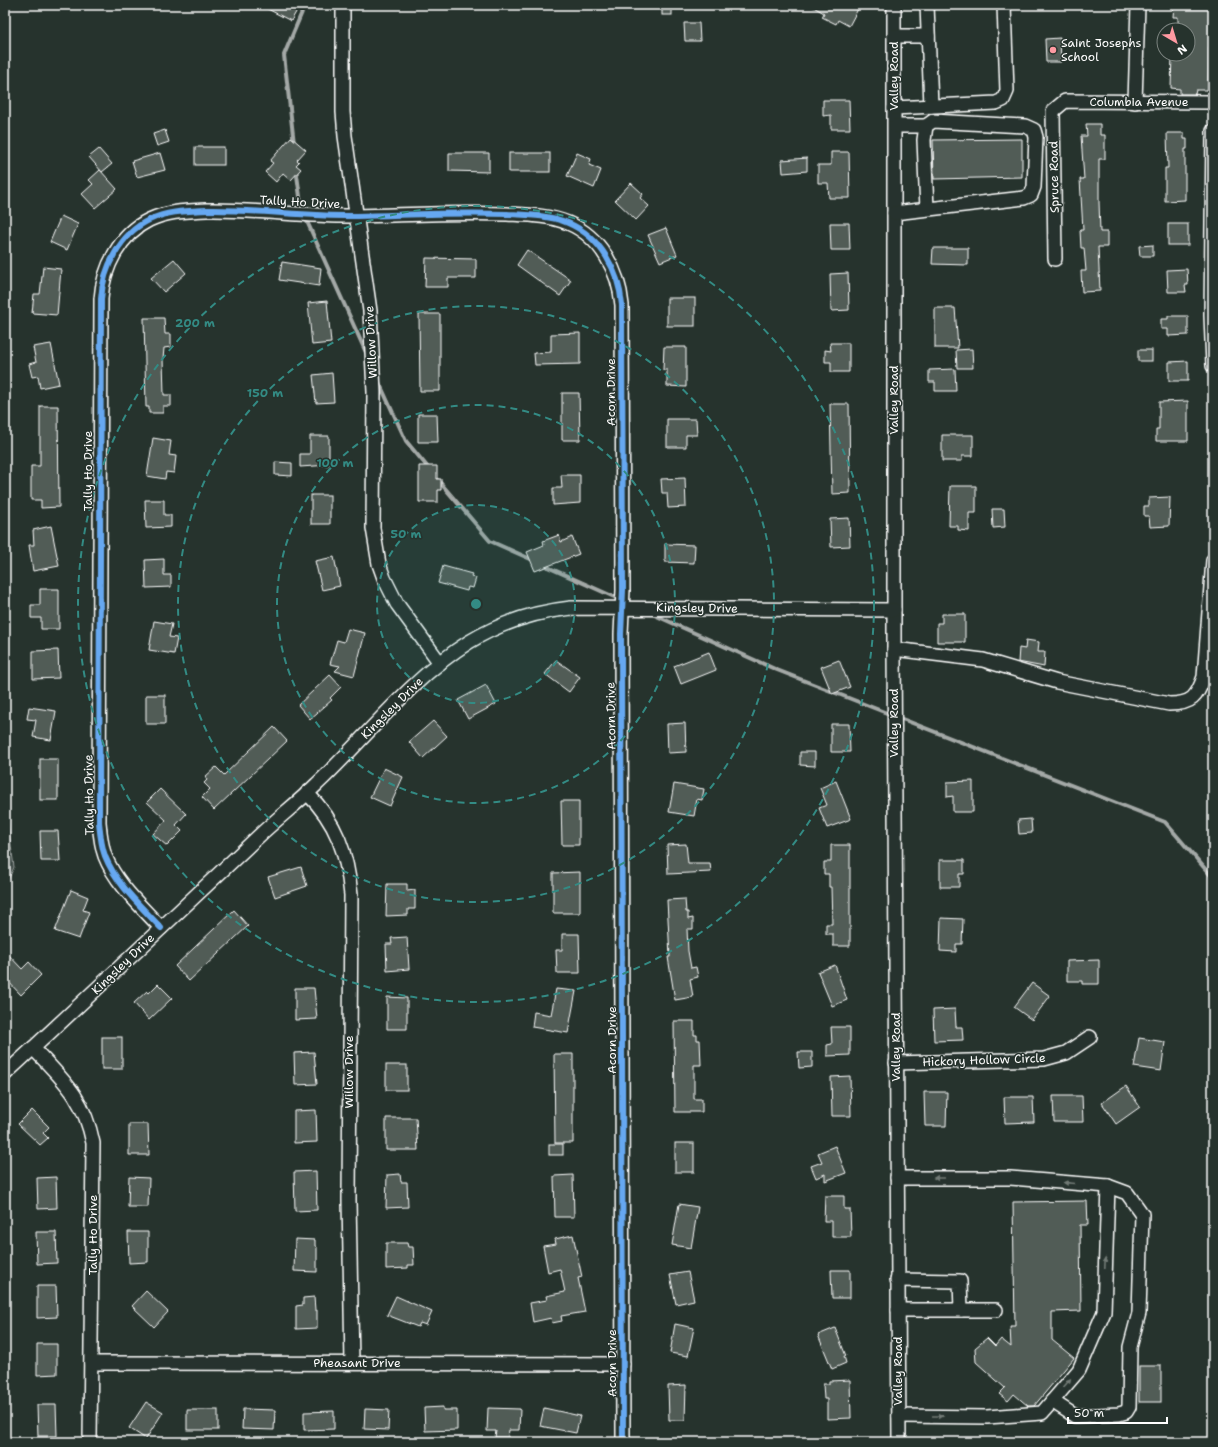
<svg xmlns="http://www.w3.org/2000/svg" width="1218" height="1447" viewBox="0 0 1218 1447" font-family="'Shantell Sans',sans-serif">
	<rect width="100%" height="100%" fill="#26332d"/>
	<filter id="ink" filterUnits="userSpaceOnUse"><feTurbulence type="fractalNoise" baseFrequency=".025" numOctaves="2"/><feDisplacementMap in="SourceGraphic" scale="8" xChannelSelector="R" yChannelSelector="G"/><feConvolveMatrix kernelMatrix="1 2 1 2 8 2 1 2 1" color-interpolation-filters="sRGB"/></filter>
	<g filter="url(#ink)">
		<path fill="#3e4944" stroke="#9ea4a2" d="M5 803 14 867 5 887Z"/>
		<g fill="none" stroke-linecap="round" stroke-linejoin="round">
			<g stroke="#a4a9a7" stroke-width="4">
				<path d="M294 144 284 55 305 5"/>
				<path d="M296 168 302 211"/>
				<path d="M305 217 368 357"/>
				<path d="M378 380 406 441 430 470"/>
				<path d="M438 480 490 541 535 561"/>
				<path d="M543 565 621 600"/>
				<path d="M650 613 777 670 1165 822 1213 878"/>
			</g>
		</g>
		<g fill="#515c57" stroke="#fff">
			<path d="M260 5H300L291 21Z"/>
			<rect x="662" y="5" width="10" height="10"/>
			<path d="M810 5H850L858 9 849 26 838 20 836 24 822 17 824 13Z"/>
			<path d="M1174 5H1210V12H1213V47H1209L1208 90H1196L1195 94H1180V89L1171 88 1172 54H1188V30H1178V17H1173Z"/>
			<path d="M684 23H699L700 41H685Z"/>
			<path d="M1060 38 1061 62H1046L1045 39Z"/>
			<path d="M823 100H849L850 129H831V115L823 116Z"/>
			<path d="M1086 124H1100V135H1105V159H1099V202L1100 232H1107V247H1098L1100 291 1082 292 1081 271H1086L1084 248H1081L1080 230H1083L1080 179H1084L1081 136H1087Z"/>
			<path d="M165 130 169 142 157 146 153 134Z"/>
			<path d="M1167 133H1184V139H1187V149H1185V200L1165 201V168H1168Z"/>
			<path d="M291 137 306 150 297 160 299 162 296 165 301 169 291 180 283 173 276 182 265 172 273 163 270 161Z"/>
			<path d="M1022 139V177L934 179 933 140Z"/>
			<rect x="195" y="147" width="29" height="18"/>
			<path d="M99 149 112 164 102 172 89 157Z"/>
			<path d="M831 152H849L850 198H829L828 183H818V165H831Z"/>
			<path d="M160 153 165 170 137 177 132 161Z"/>
			<path d="M449 153H489V172L449 171Z"/>
			<rect x="509" y="153" width="41" height="19"/>
			<path d="M577 153 591 159 589 165 601 170 594 188 567 176Z"/>
			<path d="M807 158V171L783 173 782 160Z"/>
			<path d="M100 170 117 189 95 208 82 194 93 184 89 180Z"/>
			<path d="M631 183 643 194 640 198 649 206 636 220 615 200Z"/>
			<path d="M61 216 78 224 67 250 50 242Z"/>
			<path d="M830 223H849L850 250H831Z"/>
			<rect x="1168" y="224" width="20" height="21"/>
			<path d="M666 228 677 255 660 262 648 235Z"/>
			<path d="M1153 245V256H1140L1139 246Z"/>
			<path d="M933 248H968V265L932 264Z"/>
			<path d="M527 250 571 280 560 296 517 265Z"/>
			<path d="M426 258 476 259V278H448V287H425Z"/>
			<path d="M174 259 186 273 164 292 151 278Z"/>
			<path d="M282 262 321 268 319 286 279 280Z"/>
			<path d="M43 267 61 269 57 315 32 313 34 294H40Z"/>
			<path d="M1187 269 1188 285H1185L1186 292H1168L1167 270Z"/>
			<path d="M848 273 849 310 831 311 830 274Z"/>
			<rect x="667" y="298" width="28" height="28"/>
			<path d="M327 301 331 343 312 345 308 303Z"/>
			<path d="M935 308H955L958 348H935Z"/>
			<path d="M419 314H440V391H420Z"/>
			<path d="M1168 316H1188V335L1168 336V329H1161V319H1168Z"/>
			<path d="M144 318H164L165 334H171V347L164 348 163 359 164 395H171V406H163V413H149V407H146Z"/>
			<path d="M580 333V364L535 365 534 353 551 352V334Z"/>
			<path d="M830 343H849V372H831V362H825V350L831 351Z"/>
			<path d="M51 344 59 384 40 388 38 376 32 377 29 364 36 362 33 347Z"/>
			<path d="M664 347H686V387L667 386V370H663Z"/>
			<path d="M972 349 973 368H957L956 350Z"/>
			<rect x="1138" y="350" width="14" height="11"/>
			<path d="M1188 361V381H1169V362Z"/>
			<path d="M955 369 956 391H935V382H929V370Z"/>
			<path d="M332 373 334 402 316 403 313 375Z"/>
			<path d="M562 393H579L580 440H562Z"/>
			<path d="M1188 401V441H1156V429H1159V402Z"/>
			<path d="M830 404H849L850 493 832 494Z"/>
			<path d="M40 406H58L59 507 41 508V500H31V466H40Z"/>
			<path d="M418 414H437L438 442H418Z"/>
			<path d="M667 419H696L697 435H686V447H667Z"/>
			<path d="M942 435H973V456H962V461H942Z"/>
			<path d="M310 436H329V465L300 467V454H310Z"/>
			<path d="M153 438 171 441 169 455 176 456 174 473 166 472 165 479 147 476Z"/>
			<path d="M275 462 292 463V476L275 475Z"/>
			<path d="M419 466H437V479H441V490H438V502H419Z"/>
			<path d="M561 475H580V503L553 505V488H562Z"/>
			<path d="M685 478 686 507 668 508 667 493H662L661 479Z"/>
			<path d="M950 486H976V513H969V531L958 530V526H949Z"/>
			<rect x="311" y="495" width="19" height="29"/>
			<path d="M1170 497 1169 526 1150 527 1149 516H1144V506H1149V498Z"/>
			<path d="M145 500H164V515H171V527L146 528Z"/>
			<path d="M992 509H1004L1005 527 993 528Z"/>
			<path d="M849 518 850 546 831 547 830 519Z"/>
			<path d="M51 526 59 566 33 571 29 545H34L33 530Z"/>
			<path d="M559 535 561 542 572 537 579 554 535 571 527 552 544 545 543 541Z"/>
			<path d="M665 544 695 545 694 563 665 562Z"/>
			<path d="M334 557 340 586 322 590 315 561Z"/>
			<path d="M164 559V575H171V587L146 588 145 560Z"/>
			<path d="M443 566 472 574 471 576 476 578 473 588 468 587 467 591 438 583Z"/>
			<path d="M40 589H59V629H41V618H31V605H40Z"/>
			<path d="M942 614H965V642H937V623H942Z"/>
			<path d="M154 621 172 624 169 637 177 638 174 654 149 650Z"/>
			<path d="M348 629 365 633 354 676 335 671 340 666 330 664 337 640 344 642Z"/>
			<path d="M1026 640 1039 642 1038 652H1045L1044 667 1018 662 1019 648 1025 649Z"/>
			<path d="M58 650 59 678 33 679V651Z"/>
			<path d="M709 652 716 670 681 684 674 666Z"/>
			<path d="M556 660 580 677 569 692 545 674Z"/>
			<path d="M839 660 850 687 832 694 821 667Z"/>
			<path d="M330 675 341 687 330 698 332 700 310 719 298 705Z"/>
			<path d="M486 685 496 704 468 719 458 700Z"/>
			<rect x="146" y="695" width="19" height="29"/>
			<path d="M29 707 56 711 51 740 33 737 36 720 27 719Z"/>
			<path d="M433 721 447 736 423 758 409 742Z"/>
			<path d="M685 723 686 752 668 753 667 724Z"/>
			<path d="M831 724H849L850 752H831Z"/>
			<path d="M274 727 287 741 214 810 202 797 210 789 204 783 207 780 205 777 216 767 224 775Z"/>
			<path d="M800 752H815V766L800 765Z"/>
			<rect x="40" y="759" width="18" height="41"/>
			<path d="M384 768 403 777 390 806 370 797Z"/>
			<path d="M836 781 851 819 827 828 819 808 827 805 820 788Z"/>
			<path d="M973 781V812H953V796L947 797V782Z"/>
			<path d="M674 784 704 789 702 800 697 799 694 816 669 812Z"/>
			<path d="M160 789 186 814 176 825 182 831 167 846 153 834 166 820 147 802Z"/>
			<path d="M561 801H579V845H562Z"/>
			<path d="M1031 819 1032 833 1019 834 1018 820Z"/>
			<path d="M40 831H58L60 861H41Z"/>
			<path d="M686 844 688 863H710L711 872 668 874 667 845Z"/>
			<path d="M831 845H850V946H833V934H826V924H832L831 887H829V874H824V862H831Z"/>
			<path d="M940 860H964V874H959V887H940Z"/>
			<path d="M301 867 307 886 275 897 268 877Z"/>
			<path d="M580 872V913H553V873Z"/>
			<path d="M387 884H407V891L415 890V909H408V915L386 916Z"/>
			<path d="M71 890 88 897 83 910 89 912 79 939 55 931Z"/>
			<path d="M685 899 686 912H688V919L693 918V929H687L688 951 691 968 696 967 698 977 690 979 693 997 675 1000 668 957H670L667 900Z"/>
			<path d="M234 910 248 926 189 981 175 966Z"/>
			<path d="M941 918 963 919 962 944H956V952L940 951Z"/>
			<path d="M562 934H579L580 973H557L556 950H562Z"/>
			<path d="M407 937 409 969 387 971 386 944H392L391 938Z"/>
			<path d="M5 951 22 969 29 962 41 975 21 995 5 978Z"/>
			<path d="M1099 960V984H1082V981H1067V961Z"/>
			<path d="M835 965 847 1000 832 1006 818 972Z"/>
			<path d="M1032 983 1050 996 1032 1020 1014 1007Z"/>
			<path d="M158 984 172 998 149 1020 134 1003 147 991 149 993Z"/>
			<path d="M295 988H314L317 1019 295 1020Z"/>
			<path d="M556 989 576 991 568 1033 532 1027 534 1012 551 1015Z"/>
			<path d="M387 997 407 998V1029H387Z"/>
			<path d="M955 1009 956 1027H962L963 1040 934 1041 933 1010Z"/>
			<path d="M674 1021H694V1035H697V1040H700L701 1065H694V1099H702V1112H675Z"/>
			<path d="M831 1027H850V1055L827 1056V1045L832 1044Z"/>
			<rect x="102" y="1037" width="20" height="32"/>
			<path d="M1139 1038 1165 1042 1161 1071 1134 1067Z"/>
			<path d="M314 1052 317 1084 295 1085 294 1053Z"/>
			<path d="M798 1052H812V1067L799 1068Z"/>
			<path d="M554 1054H573V1143H555Z"/>
			<rect x="386" y="1065" width="21" height="25"/>
			<path d="M850 1076 851 1116H832L831 1077Z"/>
			<path d="M1126 1086 1140 1107 1116 1124 1102 1103Z"/>
			<path d="M924 1092H947L946 1126H925Z"/>
			<path d="M1053 1096H1082L1083 1122H1054Z"/>
			<path d="M1004 1097H1033L1034 1122 1005 1123Z"/>
			<path d="M32 1110 49 1127 43 1133 48 1138 40 1145 18 1124Z"/>
			<path d="M316 1110 317 1142 294 1143V1111Z"/>
			<path d="M386 1118H416L418 1150H386Z"/>
			<path d="M129 1124H148L149 1155H129Z"/>
			<rect x="675" y="1143" width="19" height="29"/>
			<rect x="549" y="1144" width="14" height="11"/>
			<path d="M835 1146 846 1173 825 1181V1174L816 1178 811 1166 822 1162 818 1153Z"/>
			<path d="M316 1171 317 1210 295 1211 294 1172Z"/>
			<path d="M400 1174 401 1182H407L408 1207 386 1208 387 1175Z"/>
			<path d="M573 1175 574 1217H555L554 1176Z"/>
			<path d="M56 1177 57 1208 38 1209 37 1178Z"/>
			<path d="M129 1177 149 1178 148 1207H128Z"/>
			<path d="M825 1196H844V1209H850L851 1237H832V1221H824Z"/>
			<path d="M1087 1201 1088 1225H1080L1081 1311 1052 1312V1340L1074 1358 1034 1406H1028L1014 1394 1008 1401 999 1394 1005 1388 976 1362 975 1348 987 1338 995 1346 1001 1339 1011 1347 1010 1326H1015L1013 1202Z"/>
			<path d="M679 1204 698 1207 691 1248 672 1245Z"/>
			<path d="M36 1232H56L57 1263 37 1264Z"/>
			<path d="M128 1232H148V1262L129 1263Z"/>
			<path d="M573 1235 582 1277 578 1278 585 1312 561 1316 562 1321 552 1323 551 1318 533 1322 530 1303 547 1300 546 1296 565 1292 560 1269 548 1272 543 1246 556 1244 555 1239Z"/>
			<path d="M295 1239 315 1240V1246L317 1247V1272L294 1271Z"/>
			<path d="M386 1243H407L408 1247H413L414 1265H408V1268L386 1269Z"/>
			<path d="M831 1270H850V1298H832Z"/>
			<path d="M688 1272 694 1300 676 1304 670 1275Z"/>
			<path d="M37 1286H56L57 1317 37 1318Z"/>
			<path d="M146 1291 168 1312 154 1327 132 1306Z"/>
			<path d="M396 1296 432 1312 426 1325 420 1323 418 1327 387 1315Z"/>
			<path d="M314 1297 315 1310H317V1328L296 1329V1306L303 1305V1298Z"/>
			<path d="M675 1324 694 1328 688 1356 670 1353Z"/>
			<path d="M835 1328 846 1356H844L846 1363 832 1369 818 1335Z"/>
			<path d="M37 1344H57V1374L37 1375Z"/>
			<rect x="1139" y="1366" width="22" height="36"/>
			<path d="M850 1380 851 1418 827 1419V1399H824L823 1384H829V1381Z"/>
			<path d="M686 1385 685 1420H669L668 1386Z"/>
			<path d="M146 1402 163 1412 146 1439 129 1428Z"/>
			<path d="M37 1405H56L57 1436H38Z"/>
			<path d="M443 1407V1410H457V1430L425 1431 424 1408Z"/>
			<path d="M488 1408 520 1409 519 1430H509L508 1437H495L496 1431H487Z"/>
			<path d="M544 1408 580 1416 576 1433 540 1426Z"/>
			<path d="M243 1409 275 1410 274 1430 242 1429Z"/>
			<path d="M365 1409 389 1410 388 1430 364 1429Z"/>
			<rect x="187" y="1410" width="31" height="20"/>
			<path d="M334 1411V1429L304 1430V1412Z"/>
		</g>
		<g fill="none" stroke-linecap="round" stroke-linejoin="round">
			<defs>
				<g id="minor">
					<path d="M343 5V112L345 136 370 311 374 392 373 528 379 564 384 578 397 604 440 663"/>
					<path d="M894 5V649L899 1442"/>
					<path d="M927 5 931 106"/>
					<path d="M894 36H928"/>
					<path d="M1135 102 1138 5"/>
					<path d="M894 108 996 103 1003 100 1007 91 1004 5"/>
					<path d="M895 126H926"/>
					<path d="M1213 131 1211 315 1213 366"/>
					<path d="M894 213 1024 198 1031 195 1034 187 1036 137 1034 130 1025 126 933 121 926 126 924 140 927 209"/>
					<path d="M1055 259 1053 111 1065 101 1213 102"/>
					<path d="M894 649 983 660 1057 682 1169 704C1192 704 1197 697 1204 677L1213 560"/>
					<path d="M307 793C337 823 347 853 351 895L349 1200 352 1363"/>
					<path d="M161 928C141 906 116 884 105 856 101 845 100 833 99 822L101 299C103 268 120 234 149 220 168 211 187 211 207 210 257 209 307 217 357 216 407 215 457 212 507 214 527 215 549 215 568 223 601 237 619 271 622 305L623 590 621 634 623 1442"/>
					<path d="M33 1048C64 1081 84 1097 93 1143L90 1442"/>
					<path d="M896 1063 1044 1059 1066 1053 1090 1037"/>
					<path d="M5 1074C91 995 176 914 261 834 279 817 299 802 317 784 367 737 410 679 469 642 500 623 534 612 571 608L894 610"/>
					<path d="M897 1178H1010L1108 1186 1127 1193 1142 1214 1139 1313 1130 1347 1129 1407 1126 1412 1119 1414 1075 1416 1052 1401"/>
					<path d="M897 1280 960 1281 961 1310"/>
					<path d="M898 1310H996"/>
					<path d="M91 1363 623 1364"/>
					<path d="M899 1416 987 1417 1042 1413 1079 1370 1104 1312 1108 1186"/>
				</g>
			</defs>
			<use href="#minor" stroke="#fff" stroke-width="16"/>
			<use href="#minor" stroke="#26332d" stroke-width="13"/>
			<defs>
				<path id="cycleway" d="M161 928C141 906 116 884 105 856 101 845 100 833 99 822L101 299C103 268 120 234 149 220 168 211 187 211 207 210 257 209 307 217 357 216 407 215 457 212 507 214 527 215 549 215 568 223 601 237 619 271 622 305L623 590 621 634 623 1442"/>
			</defs>
			<use href="#cycleway" stroke="#26332d" stroke-width="8"/>
			<use href="#cycleway" stroke="#66a8f1" stroke-width="6"/>
		</g>
		<defs><path id="oneway-solid" d="M-6-.8H1V-3.2L6.5 0L1 3.2V.8H-6Z"/></defs>
		<g fill="#727a76">
			<use href="#oneway-solid" transform="translate(939 1178) rotate(-180)"/>
			<use href="#oneway-solid" transform="translate(1069 1183) rotate(-175)"/>
			<use href="#oneway-solid" transform="translate(1105 1263) rotate(-88)"/>
			<use href="#oneway-solid" transform="translate(1067 1383) rotate(-50)"/>
			<use href="#oneway-solid" transform="translate(938 1416)"/>
		</g>
	</g>
	<circle cx="476" cy="604" r="99" fill="#338b84" fill-opacity=".12"/>
	<g fill="none" stroke="#338b84" stroke-width="2" stroke-dasharray="7 5">
		<circle cx="476" cy="604" r="99"/>
		<circle cx="476" cy="604" r="199"/>
		<circle cx="476" cy="604" r="298"/>
		<circle cx="476" cy="604" r="398"/>
	</g>
	<circle fill="#ff9aa2" stroke="#26332d" stroke-width="1.5" cx="1053" cy="50" r="4"/>
	<g text-anchor="middle" stroke-width="3" stroke-linejoin="round" paint-order="stroke">
		<g font-size="12" fill="#fff" stroke="#26332d" text-anchor="start">
			<text x="1061" y="47">Saint Josephs<tspan x="1061" dy="14">School</tspan></text>
		</g>
		<g font-size="12" fill="#fff" stroke="#26332d">
			<text transform="translate(894 76) rotate(-90)" y="4">Valley Road</text>
			<text x="1139" y="106">Columbia Avenue</text>
			<text transform="translate(1054 177) rotate(-91)" y="4">Spruce Road</text>
			<text transform="translate(300 202) rotate(3)" y="4">Tally Ho Drive</text>
			<text transform="translate(371 342) rotate(-93)" y="4">Willow Drive</text>
			<text transform="translate(611 392) rotate(-90)" y="4">Acorn Drive</text>
			<text transform="translate(894 400) rotate(-90)" y="4">Valley Road</text>
			<text transform="translate(88 471) rotate(-90)" y="4">Tally Ho Drive</text>
			<text transform="translate(697 608) rotate(1)" y="4">Kingsley Drive</text>
			<text transform="translate(392 708) rotate(-45)" y="4">Kingsley Drive</text>
			<text transform="translate(611 716) rotate(-91)" y="4">Acorn Drive</text>
			<text transform="translate(894 723) rotate(-90)" y="4">Valley Road</text>
			<text transform="translate(89 795) rotate(-91)" y="4">Tally Ho Drive</text>
			<text transform="translate(123 964) rotate(-44)" y="4">Kingsley Drive</text>
			<text transform="translate(612 1040) rotate(-90)" y="4">Acorn Drive</text>
			<text transform="translate(896 1047) rotate(-90)" y="4">Valley Road</text>
			<text transform="translate(984 1060) rotate(-2)" y="4">Hickory Hollow Circle</text>
			<text transform="translate(349 1072) rotate(-90)" y="4">Willow Drive</text>
			<text transform="translate(93 1235) rotate(-90)" y="4">Tally Ho Drive</text>
			<text x="357" y="1367">Pheasant Drive</text>
			<text transform="translate(612 1363) rotate(-90)" y="4">Acorn Drive</text>
			<text transform="translate(898 1371) rotate(-90)" y="4">Valley Road</text>
		</g>
	</g>
	<circle cx="476" cy="604" r="6" fill="#338b84" stroke="#26332d" stroke-width="2"/>
	<g font-size="12" text-anchor="middle" font-weight="bold" fill="#338b84" stroke="#26332d" stroke-width="3" stroke-linejoin="round" paint-order="stroke">
		<text x="195" y="327">200 m</text>
		<text x="265" y="397">150 m</text>
		<text x="335" y="467">100 m</text>
		<text x="406" y="538">50 m</text>
	</g>
	<rect width="1218" height="1447" fill="none" stroke="#26332d" stroke-width="20"/>
	<rect x="10" y="10" width="1198" height="1427" fill="none" stroke="#fff" stroke-width="1.5" filter="url(#ink)"/>
	<g transform="translate(1176 42) rotate(142)"><circle r="19" fill="#26332d" stroke="#7d8581"/>
	<path d="M0-3L7 15L0 10L-7 15Z" fill="#ff9aa2"/>
	<text y="-6" font-size="11" font-weight="bold" text-anchor="middle" fill="#ffffff">N</text>
	</g>
	<path d="M1068 1417v6h99v-6" fill="none" stroke="#ffffff" stroke-width="2"/>
	<text x="1074" y="1417" font-size="12" fill="#ffffff" stroke="#26332d" stroke-width="3" paint-order="stroke">50 m</text>
</svg>
